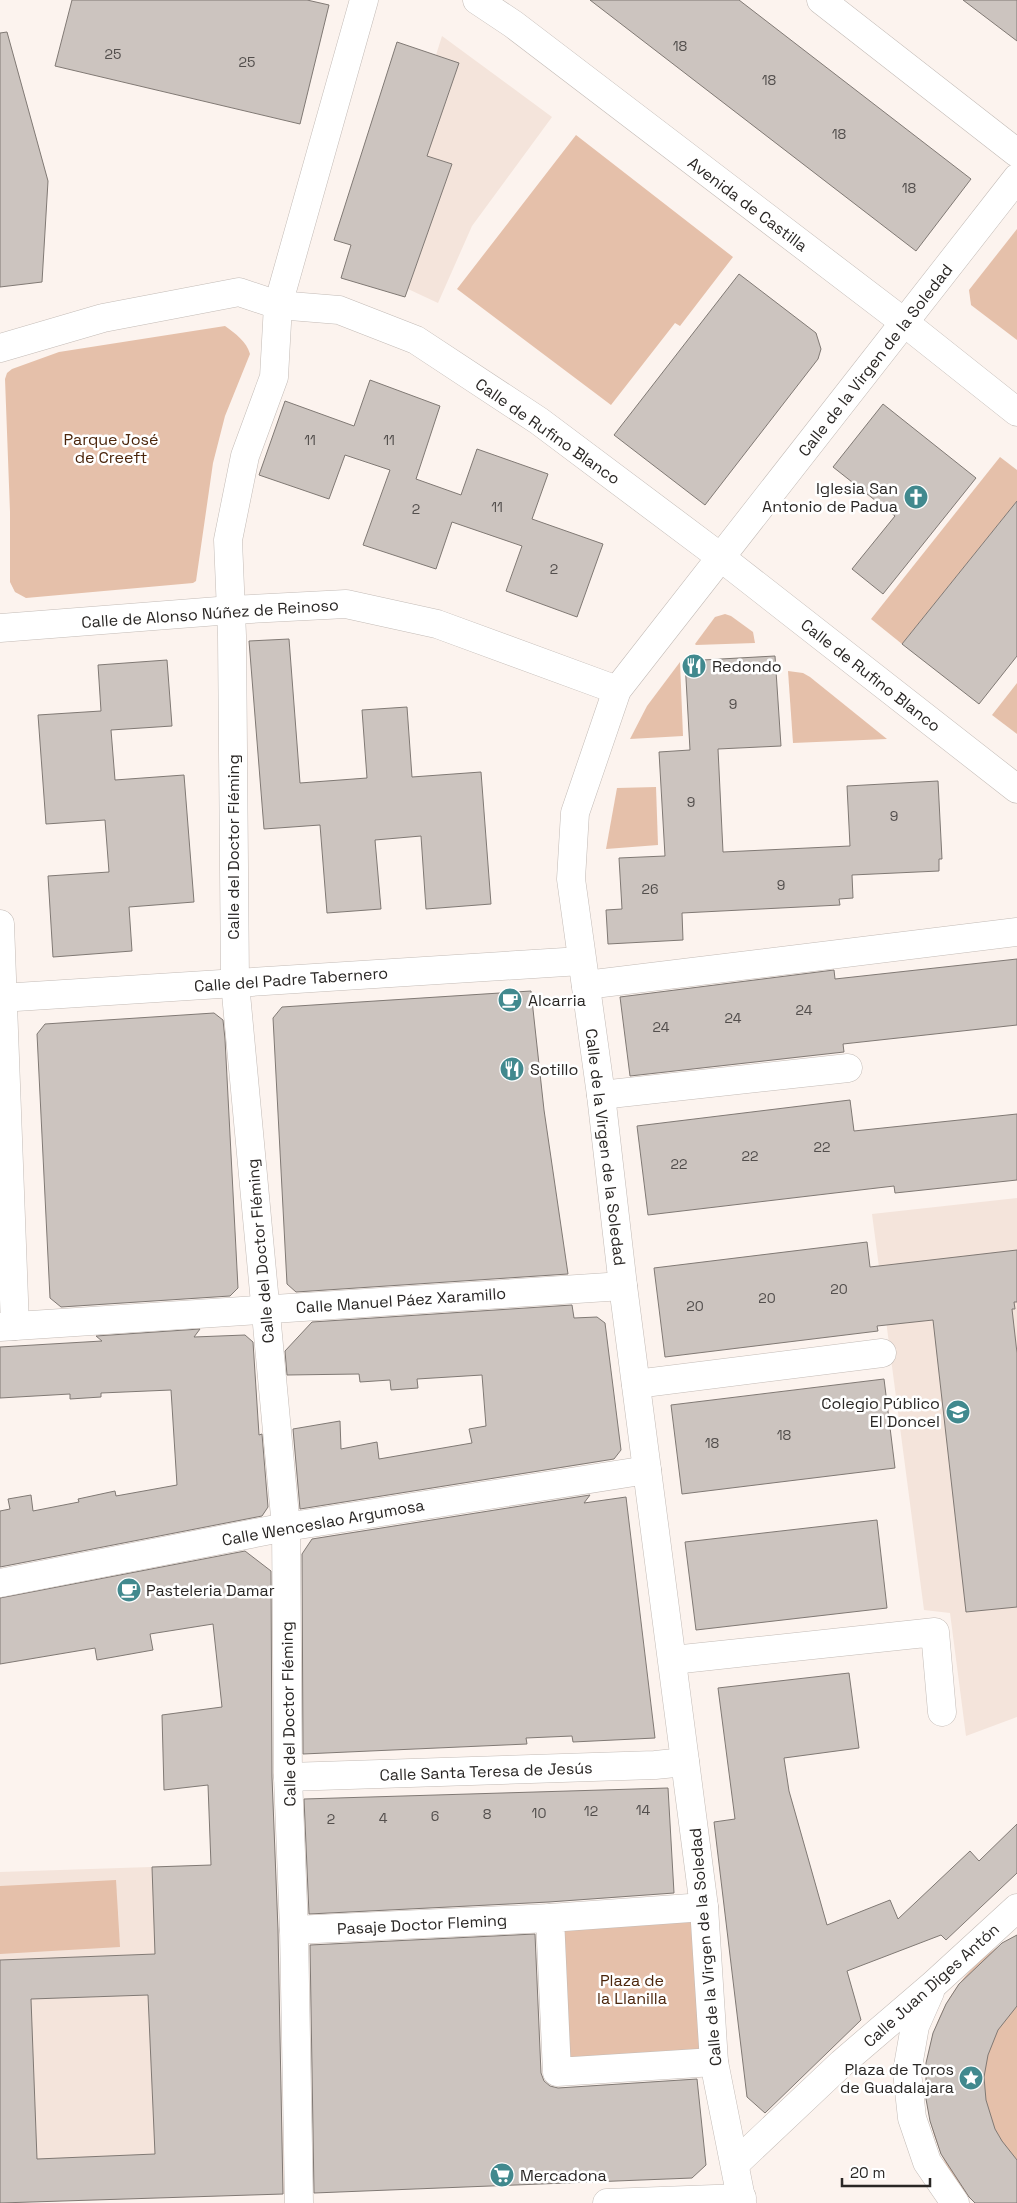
<svg xmlns="http://www.w3.org/2000/svg" width="1017" height="2203" viewBox="0 0 1017 2203" font-family="'Space Grotesk',sans-serif">
	<rect width="100%" height="100%" fill="#fcf3ee"/>
	<g fill="#f4e4db">
		<path d="M442 36 552 117 472 226 438 303 408 289 452 164 427 156 459 63 436 55Z"/>
		<path d="M1017 1198V1717L966 1736 950 1613 924 1610 872 1214Z"/>
		<path d="M273 1863 285 2194 0 2203V1872Z"/>
	</g>
	<g fill="#e5c0aa">
		<path d="M576 135 733 257 680 326 675 323 611 405 457 289Z"/>
		<path d="M1017 229V340L971 305 969 290Z"/>
		<path d="M225 326C235 333 247 342 250 354L225 416 213 463 196 581 193 583 26 598 15 592 10 582V512L5 379 7 373 12 369 59 352Z"/>
		<path d="M1000 457 1017 470V501L902 644 871 619Z"/>
		<path d="M725 614 731 616 753 632 755 643 696 645 695 644 715 617Z"/>
		<path d="M680 662 683 736 630 739 647 706Z"/>
		<path d="M788 671 803 673 810 677 887 739 793 743Z"/>
		<path d="M1017 683V734L992 715Z"/>
		<path d="M656 787 658 845 606 849 617 788Z"/>
		<path d="M116 1880 120 1947 0 1954V1886Z"/>
		<path d="M704 1907 714 2062 557 2072 550 1918Z"/>
		<path d="M1017 1935V2203H975C955 2185 942 2160 934 2135 909 2056 943 1974 1017 1935Z"/>
	</g>
	<g fill="#ccc4bf" stroke="#807974" fill-rule="evenodd">
		<path d="M72 0H307L329 5 300 124 55 66Z"/>
		<path d="M590 0H739L971 179 916 251Z"/>
		<path d="M963 0H1017V41Z"/>
		<path d="M7 32 48 181 42 282 0 287V33Z"/>
		<path d="M397 42 459 63 427 156 452 164 405 297 341 278 351 245 334 240Z"/>
		<path d="M739 274 816 333 821 349 818 359 705 505 614 435Z"/>
		<path d="M370 380 440 406 416 479 461 495 477 449 548 474 532 519 603 544 577 617 506 591 522 546 452 522 436 569 363 545 390 470 345 455 329 499 259 475 285 401 354 426Z"/>
		<path d="M883 404 976 478 883 594 852 569 895 516 833 467Z"/>
		<path d="M1017 501V656L979 704 902 644Z"/>
		<path d="M289 639 300 783 367 778 362 710 407 707 412 777 481 772 491 904 426 909 421 836 375 840 381 909 327 913 320 825 264 829 249 641Z"/>
		<path d="M775 656 781 746 718 749 723 852 850 846 847 786 938 781 942 859H939V871L852 875 853 898 839 899 840 905 682 913 683 940 608 944 606 910 622 909 619 858 665 856 659 752 690 750 685 661Z"/>
		<path d="M167 660 172 726 111 730 115 780 184 775 194 902 129 907 132 951 53 957 48 876 109 872 105 820 46 824 38 715 101 711 98 665Z"/>
		<path d="M1017 959V1025L843 1044 844 1052 630 1076 620 997 834 970 835 979Z"/>
		<path d="M531 991 544 1110 568 1274 296 1292 287 1284 273 1018 282 1007Z"/>
		<path d="M214 1013 223 1020 225 1039 238 1288 230 1296 61 1307 50 1298 37 1034 45 1024Z"/>
		<path d="M850 1100 854 1131 1017 1114V1180L895 1193 894 1186 648 1215 637 1126Z"/>
		<path d="M867 1242 870 1267 1017 1250V1302H1014L1015 1309H1012L1017 1353V1607L966 1612 933 1320 877 1326 878 1331 665 1357 654 1268Z"/>
		<path d="M572 1305 574 1318 597 1317 605 1323 621 1450 614 1459 300 1509 293 1429 340 1421 341 1449 377 1442 379 1459 472 1443 469 1429 486 1426 482 1375 417 1379 418 1388 391 1390 390 1380 360 1382 359 1374 287 1375 285 1351 312 1322Z"/>
		<path d="M200 1329 194 1337 245 1335 253 1342 259 1435 262 1434 268 1507 262 1516 0 1567V1511L10 1509 8 1499 31 1495 33 1511 79 1502 78 1499 115 1491 116 1496 177 1485 171 1390 101 1393V1397L70 1399V1394L0 1398V1347L102 1341 96 1336Z"/>
		<path d="M884 1379 895 1468 682 1494 671 1405Z"/>
		<path d="M590 1495 584 1503 626 1497 655 1738 573 1742 572 1736 526 1738 527 1744 303 1754 302 1554 312 1539Z"/>
		<path d="M877 1520 887 1608 696 1630 685 1542Z"/>
		<path d="M245 1551 271 1571 272 1777 278 1930 283 2194 0 2203V1960L155 1954 152 1867 211 1865 208 1785 164 1790 162 1715 222 1707 213 1624 150 1634 153 1650 97 1660 95 1648 0 1664V1598ZM148 1995 155 2154 37 2159 31 1999Z"/>
		<path d="M849 1673 859 1748 784 1758 789 1791 827 1925 890 1900 898 1919 970 1851 979 1861 1017 1824V1873L946 1940 941 1935 847 1971 861 2020 765 2113 747 2097 714 1822 735 1819 718 1688Z"/>
		<path d="M668 1788 674 1893 549 1902 309 1914 304 1799Z"/>
		<path d="M535 1934 541 2073 544 2081 550 2086 558 2088 697 2079 706 2165 692 2178 314 2193 310 1945Z"/>
		<path d="M1017 1935V2006L998 2030 988 2055 984 2077 986 2100 995 2129 1002 2141 1017 2160V2203H975L969 2197 941 2154 930 2121 926 2099V2063L933 2033 946 2004 959 1984 1002 1943Z"/>
	</g>
	<g fill="none" stroke-linecap="round" stroke-linejoin="round">
		<defs>
			<g id="minor">
				<path d="M477 0 513 24 905 323 1017 412"/>
				<path d="M821 0 1017 153"/>
				<path d="M0 348 103 318 239 292 278 305 339 310 416 340 539 421 719 556 1017 789"/>
				<path d="M0 628 231 610 346 604 437 624 617 690"/>
				<path d="M0 924 15 1326"/>
				<path d="M586 985 1017 932"/>
				<path d="M0 998 581 961"/>
				<path d="M601 1095 848 1068"/>
				<path d="M0 1327 623 1286"/>
				<path d="M636 1384 882 1353"/>
				<path d="M0 1583 286 1527 647 1470"/>
				<path d="M673 1660 935 1632 942 1712"/>
				<path d="M288 1777 655 1765 685 1762"/>
				<path d="M704 1907 550 1918 557 2072 714 2062"/>
				<path d="M294 1930 550 1918"/>
				<path d="M930 1992 915 2026 907 2072 912 2118 927 2162 955 2203"/>
				<path d="M735 2164 842 2063 934 1984 1017 1908"/>
				<path d="M299 2203 294 1930 288 1777 286 1527 235 983 232 636 228 540 245 456 274 377 278 305 364 0"/>
				<path d="M607 2203 742 2198"/>
				<path d="M742 2203 714 2062 704 1907 623 1286 601 1095 571 879 575 813 617 690 1017 178"/>
			</g>
		</defs>
		<use href="#minor" stroke="#c3bbb6" stroke-width="29"/>
		<use href="#minor" stroke="#fff" stroke-width="28"/>
	</g>
	<defs>
		<symbol id="church-disc" viewBox="-11 -11 22 22"><circle r="9.5" fill="#41898e" stroke="#fff"/><path d="M-1.2-6h2.4v3.5h3.3v2.4h-3.3V6h-2.4V-.1h-3.3v-2.4h3.3Z" fill="#fff"/></symbol>
		<symbol id="restaurant-disc" viewBox="-11 -11 22 22"><circle r="9.5" fill="#41898e" stroke="#fff"/><path d="M-5-6h1v4h1v-4h1v4h1v-4h1v5L-1.5 .5V6h-2V.5L-5-1ZM5-6V6H3V1.5H1.5Q1.5-4 5-6Z" fill="#fff"/></symbol>
		<symbol id="cafe-disc" viewBox="-11 -11 22 22"><circle r="9.5" fill="#41898e" stroke="#fff"/><path d="M-5.5-4.5H6V0H3Q3 3.5 0 3.5H-2.5Q-5.5 3.5-5.5 0ZM3-3.2v2h1.7v-2ZM-6 4.5H4V6H-6Z" fill="#fff"/></symbol>
		<symbol id="school-disc" viewBox="-11 -11 22 22"><circle r="9.5" fill="#41898e" stroke="#fff"/><path d="M0-5L7-2L0 1L-7-2ZM-4 1L0 2.5L4 1V4Q0 6-4 4Z" fill="#fff"/></symbol>
		<symbol id="sight-disc" viewBox="-11 -11 22 22"><circle r="9.5" fill="#41898e" stroke="#fff"/><path d="M0-6L1.8-2.2L6-1.7L2.9 1.2L3.7 5.4L0 3.3L-3.7 5.4L-2.9 1.2L-6-1.7L-1.8-2.2Z" fill="#fff"/></symbol>
		<symbol id="supermarket-disc" viewBox="-11 -11 22 22"><circle r="9.5" fill="#41898e" stroke="#fff"/><path d="M-6-5.5h2.5l.6 2H6L4.5 2H-2.5L-4.4-4H-6ZM-1.5 3.2a1.3 1.3 0 1 0 .1 0ZM3 3.2a1.3 1.3 0 1 0 .1 0Z" fill="#fff"/></symbol>
	</defs>
	<g fill-rule="evenodd">
		<use href="#church-disc" x="902" y="483" width="28" height="28"/>
		<use href="#restaurant-disc" x="680" y="652" width="28" height="28"/>
		<use href="#cafe-disc" x="496" y="986" width="28" height="28"/>
		<use href="#restaurant-disc" x="498" y="1055" width="28" height="28"/>
		<use href="#school-disc" x="944" y="1398" width="28" height="28"/>
		<use href="#cafe-disc" x="115" y="1576" width="28" height="28"/>
		<use href="#sight-disc" x="957" y="2064" width="28" height="28"/>
		<use href="#supermarket-disc" x="488" y="2161" width="28" height="28"/>
	</g>
	<g text-anchor="middle" stroke-width="5" stroke-linejoin="round" paint-order="stroke">
		<g font-size="14" fill="#524e4c">
			<text x="680" y="51">18</text>
			<text x="113" y="59">25</text>
			<text x="247" y="67">25</text>
			<text x="769" y="85">18</text>
			<text x="839" y="139">18</text>
			<text x="909" y="193">18</text>
			<text x="310" y="445">11</text>
			<text x="389" y="445">11</text>
			<text x="497" y="512">11</text>
			<text x="416" y="514">2</text>
			<text x="554" y="574">2</text>
			<text x="733" y="709">9</text>
			<text x="691" y="807">9</text>
			<text x="894" y="821">9</text>
			<text x="781" y="890">9</text>
			<text x="650" y="894">26</text>
			<text x="804" y="1015">24</text>
			<text x="733" y="1023">24</text>
			<text x="661" y="1032">24</text>
			<text x="822" y="1152">22</text>
			<text x="750" y="1161">22</text>
			<text x="679" y="1169">22</text>
			<text x="839" y="1294">20</text>
			<text x="767" y="1303">20</text>
			<text x="695" y="1311">20</text>
			<text x="784" y="1440">18</text>
			<text x="712" y="1448">18</text>
			<text x="643" y="1815">14</text>
			<text x="591" y="1816">12</text>
			<text x="539" y="1818">10</text>
			<text x="487" y="1819">8</text>
			<text x="435" y="1821">6</text>
			<text x="383" y="1823">4</text>
			<text x="331" y="1824">2</text>
		</g>
		<g font-size="16" fill="#2a2725" stroke="#fff">
			<text transform="translate(748 204) rotate(37)" y="6">Avenida de Castilla</text>
			<text transform="translate(875 360) rotate(-52)" y="6">Calle de la Virgen de la Soledad</text>
			<text transform="translate(548 431) rotate(35)" y="6">Calle de Rufino Blanco</text>
			<text transform="translate(210 613) rotate(-4)" y="6">Calle de Alonso Núñez de Reinoso</text>
			<text transform="translate(871 675) rotate(38)" y="6">Calle de Rufino Blanco</text>
			<text transform="translate(233 847) rotate(-90)" y="6">Calle del Doctor Fléming</text>
			<text transform="translate(291 979) rotate(-4)" y="6">Calle del Padre Tabernero</text>
			<text transform="translate(606 1147) rotate(83)" y="6">Calle de la Virgen de la Soledad</text>
			<text transform="translate(260 1251) rotate(-95)" y="6">Calle del Doctor Fléming</text>
			<text transform="translate(401 1300) rotate(-4)" y="6">Calle Manuel Páez Xaramillo</text>
			<text transform="translate(323 1522) rotate(-10)" y="6">Calle Wenceslao Argumosa</text>
			<text transform="translate(288 1714) rotate(-91)" y="6">Calle del Doctor Fléming</text>
			<text transform="translate(486 1771) rotate(-2)" y="6">Calle Santa Teresa de Jesús</text>
			<text transform="translate(422 1924) rotate(-3)" y="6">Pasaje Doctor Fleming</text>
			<text transform="translate(705 1947) rotate(-95)" y="6">Calle de la Virgen de la Soledad</text>
			<text transform="translate(931 1985) rotate(-42)" y="6">Calle Juan Diges Antón</text>
		</g>
		<g font-size="16" fill="#4b250b" stroke="#fff">
			<text x="111" y="445">Parque José<tspan x="111" dy="18">de Creeft</tspan></text>
			<text x="632" y="1986">Plaza de<tspan x="632" dy="18">la Llanilla</tspan></text>
		</g>
		<g font-size="16" fill="#2a2725" stroke="#fff" text-anchor="start">
			<text x="898" y="494" text-anchor="end">Iglesia San<tspan x="898" dy="18">Antonio de Padua</tspan></text>
			<text x="712" y="672">Redondo</text>
			<text x="528" y="1006">Alcarria</text>
			<text x="530" y="1075">Sotillo</text>
			<text x="940" y="1409" text-anchor="end">Colegio Público<tspan x="940" dy="18">El Doncel</tspan></text>
			<text x="146" y="1596">Pasteleria Damar</text>
			<text x="954" y="2075" text-anchor="end">Plaza de Toros<tspan x="954" dy="18">de Guadalajara</tspan></text>
			<text x="520" y="2181">Mercadona</text>
		</g>
	</g>
	<path d="M842 2178v8h88v-8" fill="none" stroke="#2a2725" stroke-width="2.5"/>
	<text x="850" y="2178" font-size="15" fill="#2a2725" stroke="#ffffff" stroke-width="4" paint-order="stroke">20 m</text>
</svg>
